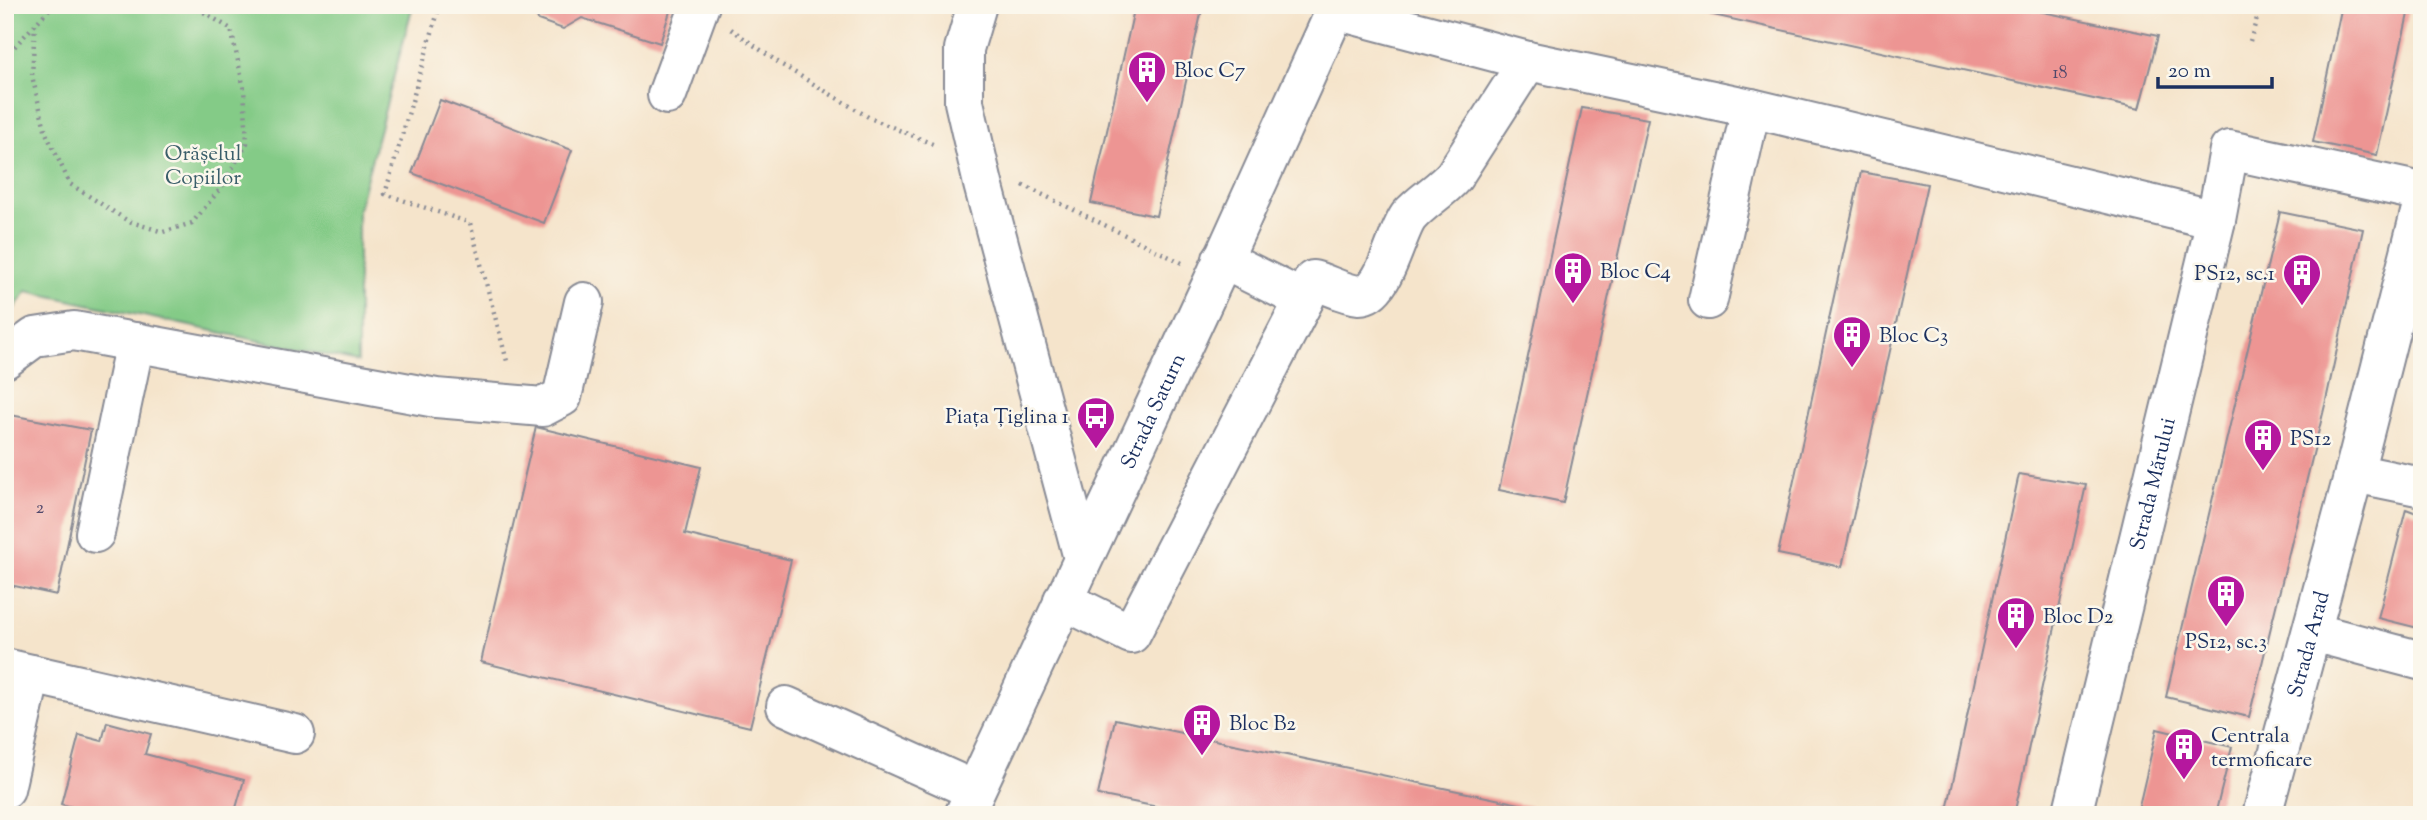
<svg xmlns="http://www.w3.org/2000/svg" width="2427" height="820" viewBox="0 0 2427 820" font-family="'Sorts Mill Goudy',serif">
	<rect width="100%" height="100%" fill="#fbf7ec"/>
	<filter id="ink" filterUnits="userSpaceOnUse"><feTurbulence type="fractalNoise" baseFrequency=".0143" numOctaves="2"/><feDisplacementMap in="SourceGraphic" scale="14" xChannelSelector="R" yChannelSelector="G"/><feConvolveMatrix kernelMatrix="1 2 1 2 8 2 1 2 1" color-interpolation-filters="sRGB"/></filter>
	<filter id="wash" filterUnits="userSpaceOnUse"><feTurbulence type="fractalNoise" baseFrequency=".00686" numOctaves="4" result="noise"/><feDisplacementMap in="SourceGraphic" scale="28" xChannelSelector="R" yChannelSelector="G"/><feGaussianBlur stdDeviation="1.57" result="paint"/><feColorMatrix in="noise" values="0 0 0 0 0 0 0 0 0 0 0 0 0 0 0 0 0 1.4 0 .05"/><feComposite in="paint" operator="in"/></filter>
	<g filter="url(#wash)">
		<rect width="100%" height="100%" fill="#f5e4cb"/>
		<path fill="#84cb87" stroke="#507d72" stroke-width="2" d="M5 5H413L358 210V362L27 291 5 321Z"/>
		<g id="blocks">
			<g fill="#ed9593">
				<path d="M535 5H672L660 43 582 18 563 29 538 20Z"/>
				<path d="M1135 5H1203L1156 216 1091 203Z"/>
				<path d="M1668 5H2010L2158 36 2139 109Z"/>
				<path d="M2342 5H2410L2377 155 2313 142Z"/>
				<path d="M440 100 572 150 544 223 412 173Z"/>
				<path d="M1582 108 1648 119 1563 503 1499 490Z"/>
				<path d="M1861 172 1927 184 1842 567 1778 554Z"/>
				<path d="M2280 212 2363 229 2325 405 2249 717 2166 697Z"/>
				<path d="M5 414 91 430 57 595 5 584Z"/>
				<path d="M536 427 701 467 685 534 791 560 750 727 481 662Z"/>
				<path d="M2019 474 2086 485 2014 815H1946Z"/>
				<path d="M2406 509 2422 515V629L2378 618Z"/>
				<path d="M1115 719 1567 814V815H1198L1098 795Z"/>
				<path d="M107 722 151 734 145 754 244 780 234 815H101L61 804 79 735 102 741Z"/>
				<path d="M2157 729 2232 747 2215 815H2137Z"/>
			</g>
		</g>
	</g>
	<g filter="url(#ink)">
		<use href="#blocks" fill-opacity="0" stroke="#888a94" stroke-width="2"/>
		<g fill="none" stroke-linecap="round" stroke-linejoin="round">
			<defs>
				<g id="minor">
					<path d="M977 5 964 49V102L983 184 1083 558"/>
					<path d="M1335 10 1528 61 1751 108 2216 220"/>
					<path d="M667 95 700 5"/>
					<path d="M1304 300 1313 280C1327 284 1345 294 1359 295 1385 296 1396 232 1409 216 1422 201 1441 191 1454 176L1528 61"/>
					<path d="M1708 300 1751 108"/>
					<path d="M5 359 35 337 74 331 436 398 543 407 562 397 584 302"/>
					<path d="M2354 473 2422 487"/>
					<path d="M95 533 135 342"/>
					<path d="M1063 600 1131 634 1304 300 1222 259"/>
					<path d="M2312 632 2422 661"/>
					<path d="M5 668 295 734"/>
					<path d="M786 706 974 790"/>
					<path d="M5 789 31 674"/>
					<path id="s1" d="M964 815 1214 279 1338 5"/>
					<path id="s2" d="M2072 815 2216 220 2229 150 2422 192"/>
					<path id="s3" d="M2262 815 2354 473 2422 205"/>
				</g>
			</defs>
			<use href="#minor" stroke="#888a94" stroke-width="42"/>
			<g stroke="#888a94" stroke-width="4.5" stroke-dasharray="2 5" stroke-linecap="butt">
				<path d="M440 5 385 194 470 223 508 365"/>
				<path d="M35 24 32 76 46 133 70 184 128 221 163 232 192 223 221 188 247 143 244 89 231 29 192 5"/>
				<path d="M731 29 782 65 870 118 935 145"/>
				<path d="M2250 41 2261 5"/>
				<path d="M5 57 53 5"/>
				<path d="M1023 185 1182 263"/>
			</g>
			<use href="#minor" stroke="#fff" stroke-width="38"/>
		</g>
	</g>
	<defs>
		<symbol id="building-pin" viewBox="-11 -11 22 30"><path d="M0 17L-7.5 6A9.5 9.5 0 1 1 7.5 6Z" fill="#b5179e" stroke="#fbf7ec"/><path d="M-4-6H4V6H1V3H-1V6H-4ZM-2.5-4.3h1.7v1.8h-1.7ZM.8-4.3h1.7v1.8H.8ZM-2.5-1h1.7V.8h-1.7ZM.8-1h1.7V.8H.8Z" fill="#fff"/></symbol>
		<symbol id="bus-pin" viewBox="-11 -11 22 30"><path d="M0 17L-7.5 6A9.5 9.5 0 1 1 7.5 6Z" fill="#b5179e" stroke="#fbf7ec"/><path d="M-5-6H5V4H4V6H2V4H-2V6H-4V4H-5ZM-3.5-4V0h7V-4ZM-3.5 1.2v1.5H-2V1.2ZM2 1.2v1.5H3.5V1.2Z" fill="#fff"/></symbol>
	</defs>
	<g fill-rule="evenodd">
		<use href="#building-pin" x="1125" y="48" width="44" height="60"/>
		<use href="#building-pin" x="1551" y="249" width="44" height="60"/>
		<use href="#building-pin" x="2280" y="251" width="44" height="60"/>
		<use href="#building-pin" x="1830" y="313" width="44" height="60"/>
		<use href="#bus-pin" x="1074" y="394" width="44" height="60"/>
		<use href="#building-pin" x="2241" y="416" width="44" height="60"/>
		<use href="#building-pin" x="2204" y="572" width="44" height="60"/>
		<use href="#building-pin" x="1994" y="594" width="44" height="60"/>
		<use href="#building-pin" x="1180" y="701" width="44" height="60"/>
		<use href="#building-pin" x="2162" y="725" width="44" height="60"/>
	</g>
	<g text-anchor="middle" stroke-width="5" stroke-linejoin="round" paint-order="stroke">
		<g font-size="18" fill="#50486b">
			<text x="2060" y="78">18</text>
			<text x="40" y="513">2</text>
		</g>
		<g font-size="21" fill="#1b2f5e" stroke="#fbf7ec" text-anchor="start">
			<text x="1174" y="77">Bloc C7</text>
			<text x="1600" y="278">Bloc C4</text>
			<text x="2275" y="280" text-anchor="end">PS12, sc.1</text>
			<text x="1879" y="342">Bloc C3</text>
			<text x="1069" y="423" text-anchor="end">Piața Țiglina 1</text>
			<text x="2290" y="445">PS12</text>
			<text x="2043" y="623">Bloc D2</text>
			<text x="2226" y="648" text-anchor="middle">PS12, sc.3</text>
			<text x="1229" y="730">Bloc B2</text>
			<text x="2211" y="742">Centrala<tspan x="2211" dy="24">termoficare</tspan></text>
		</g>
		<g font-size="21" fill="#3a5e6a" stroke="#fbf7ec">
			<text x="203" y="160">Orășelul<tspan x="203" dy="24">Copiilor</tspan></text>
		</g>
		<g font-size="21" fill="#1b2f5e" stroke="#fbf7ec">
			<text dy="7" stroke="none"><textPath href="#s1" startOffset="446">Strada Saturn</textPath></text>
			<text dy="7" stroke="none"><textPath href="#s2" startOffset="341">Strada Mărului</textPath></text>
			<text dy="7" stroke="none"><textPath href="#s3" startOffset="177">Strada Arad</textPath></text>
		</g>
	</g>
	<rect width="2427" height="820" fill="none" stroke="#fbf7ec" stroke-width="28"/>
	<path d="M2158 77v10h114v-10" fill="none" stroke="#1b2f5e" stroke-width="3.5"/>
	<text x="2168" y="77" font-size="21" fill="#1b2f5e" stroke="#fbf7ec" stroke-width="5" paint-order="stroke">20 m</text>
</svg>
